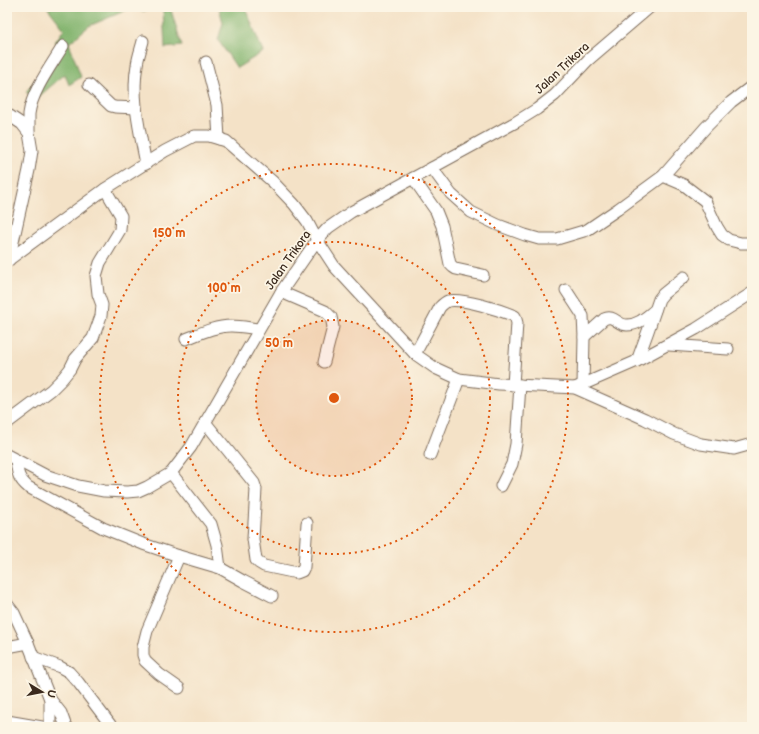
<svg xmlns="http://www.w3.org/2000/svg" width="759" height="734" viewBox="0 0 759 734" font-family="'Balsamiq Sans',sans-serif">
	<rect width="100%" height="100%" fill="#fcf5e5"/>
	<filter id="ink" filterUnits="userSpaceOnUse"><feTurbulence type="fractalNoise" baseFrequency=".025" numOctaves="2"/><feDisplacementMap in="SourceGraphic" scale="8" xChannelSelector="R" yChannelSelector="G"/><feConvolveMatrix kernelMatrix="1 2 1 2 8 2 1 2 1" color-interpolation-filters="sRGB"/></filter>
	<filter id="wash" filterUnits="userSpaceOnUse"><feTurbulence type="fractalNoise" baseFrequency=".012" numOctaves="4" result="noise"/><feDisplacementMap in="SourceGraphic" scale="16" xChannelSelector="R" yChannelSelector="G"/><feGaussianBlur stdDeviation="0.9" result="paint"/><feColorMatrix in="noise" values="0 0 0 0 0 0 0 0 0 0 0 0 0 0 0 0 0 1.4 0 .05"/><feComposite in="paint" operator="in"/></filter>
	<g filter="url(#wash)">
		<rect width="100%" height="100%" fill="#f4e2c7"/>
		<g fill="#84b56f" stroke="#607046">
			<path d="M47 7H170L182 46 165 48 163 10 151 8 144 11 129 9 89 26 69 43 81 77 69 85 65 74 36 99 26 92 61 48 55 42 64 29Z"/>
			<path d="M219 7H245L263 52 237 68 218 40 223 23Z"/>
		</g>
	</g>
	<g filter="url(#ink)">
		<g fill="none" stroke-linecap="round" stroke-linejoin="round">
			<defs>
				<g id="minor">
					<path d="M143 41C141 49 138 57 137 65 131 98 140 132 146 164"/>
					<path d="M206 62 217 105 219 139"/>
					<path d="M89 85 111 106 115 107 136 108"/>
					<path d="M7 114 22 124 29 133 32 151 29 170 9 260"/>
					<path d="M29 133C29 127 29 120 29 114 32 91 51 66 63 46"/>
					<path d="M432 168 451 194 471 212 498 225 525 235 539 239H557L587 230 618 209 663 176 706 127 731 102 752 86"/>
					<path d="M663 176 684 185 705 201 717 227 722 235 729 240 741 243H752"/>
					<path d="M413 178 436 211 442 226 450 264 453 267 456 269 483 275"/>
					<path d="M7 261 105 189 165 151 194 136H209L226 141 273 182 294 204 307 221 317 240 334 266 415 354 435 368 459 379 499 384 575 388 645 419 674 434 701 444 734 449 752 444"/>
					<path d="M566 290 583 316 584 337 583 385"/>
					<path d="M281 292 325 311 331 317 333 327 324 362"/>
					<path d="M584 337 604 319C614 314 617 325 627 325 639 325 647 316 655 310"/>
					<path d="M186 339C201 333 216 326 231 326 241 326 250 328 259 329"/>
					<path d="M669 345 728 349"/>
					<path d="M415 354 440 307C443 304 445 302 448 301 463 298 500 310 515 316L517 323 513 385"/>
					<path d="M637 361 648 331 659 299 663 294 684 277"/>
					<path d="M575 388 637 361 696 329 752 293"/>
					<path d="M205 422 254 483 256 489 253 539 256 560 259 563 264 566 297 573 302 571 304 567 307 523"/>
					<path d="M7 423 51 390 62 379 70 369 75 359 93 338 101 316 102 305 98 294 96 276 100 263 120 230 121 216 105 189"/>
					<path d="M7 455 45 475 78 486 104 491 127 492 138 491 147 487 171 473 191 447 281 292 317 240 328 228 351 212 516 122 537 109 555 95 588 60 650 7"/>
					<path d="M430 455 459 379"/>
					<path d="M16 460C18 473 17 477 28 487L103 528 143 544 179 556 220 568 243 581 272 596"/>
					<path d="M171 473 211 524 217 545 220 568"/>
					<path d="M501 486 512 464 516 444 520 385"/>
					<path d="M7 604 14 613 28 643 50 699V727"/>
					<path d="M7 647 28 643"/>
					<path d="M33 657 60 667 69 672 78 682 112 727"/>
					<path d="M179 688 159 674 145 661 143 655V647L147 631 179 556"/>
					<path d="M50 699 61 713 66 727"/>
					<path d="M7 721 42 727"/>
				</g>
			</defs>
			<use href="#minor" stroke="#7c6a59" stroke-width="13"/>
			<use href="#minor" stroke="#fff" stroke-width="11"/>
		</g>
	</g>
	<circle cx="334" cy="398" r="78" fill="#df570d" fill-opacity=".12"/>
	<g fill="none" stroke="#df570d" stroke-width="2" stroke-dasharray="2 4">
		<circle cx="334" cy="398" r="78"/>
		<circle cx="334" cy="398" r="156"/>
		<circle cx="334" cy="398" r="234"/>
	</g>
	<g text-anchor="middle" stroke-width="3.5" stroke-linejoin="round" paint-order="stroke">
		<g font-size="12" fill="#3b2a1e" stroke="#fcf5e5">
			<text transform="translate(562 68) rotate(-43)" y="4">Jalan Trikora</text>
			<text transform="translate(288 260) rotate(-55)" y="4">Jalan Trikora</text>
		</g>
	</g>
	<circle cx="334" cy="398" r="6" fill="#df570d" stroke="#fcf5e5" stroke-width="2"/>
	<g font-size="12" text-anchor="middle" font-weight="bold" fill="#df570d" stroke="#fcf5e5" stroke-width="3.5" stroke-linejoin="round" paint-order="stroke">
		<text x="169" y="237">150 m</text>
		<text x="224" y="292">100 m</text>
		<text x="279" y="347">50 m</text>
	</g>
	<rect width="759" height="734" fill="none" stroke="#fcf5e5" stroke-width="24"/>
	<g transform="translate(42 692) rotate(100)" stroke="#fcf5e5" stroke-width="3" paint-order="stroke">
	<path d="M0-3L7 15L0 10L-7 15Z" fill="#3b2a1e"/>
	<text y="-6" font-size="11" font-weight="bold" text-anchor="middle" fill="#3b2a1e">U</text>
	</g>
</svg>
